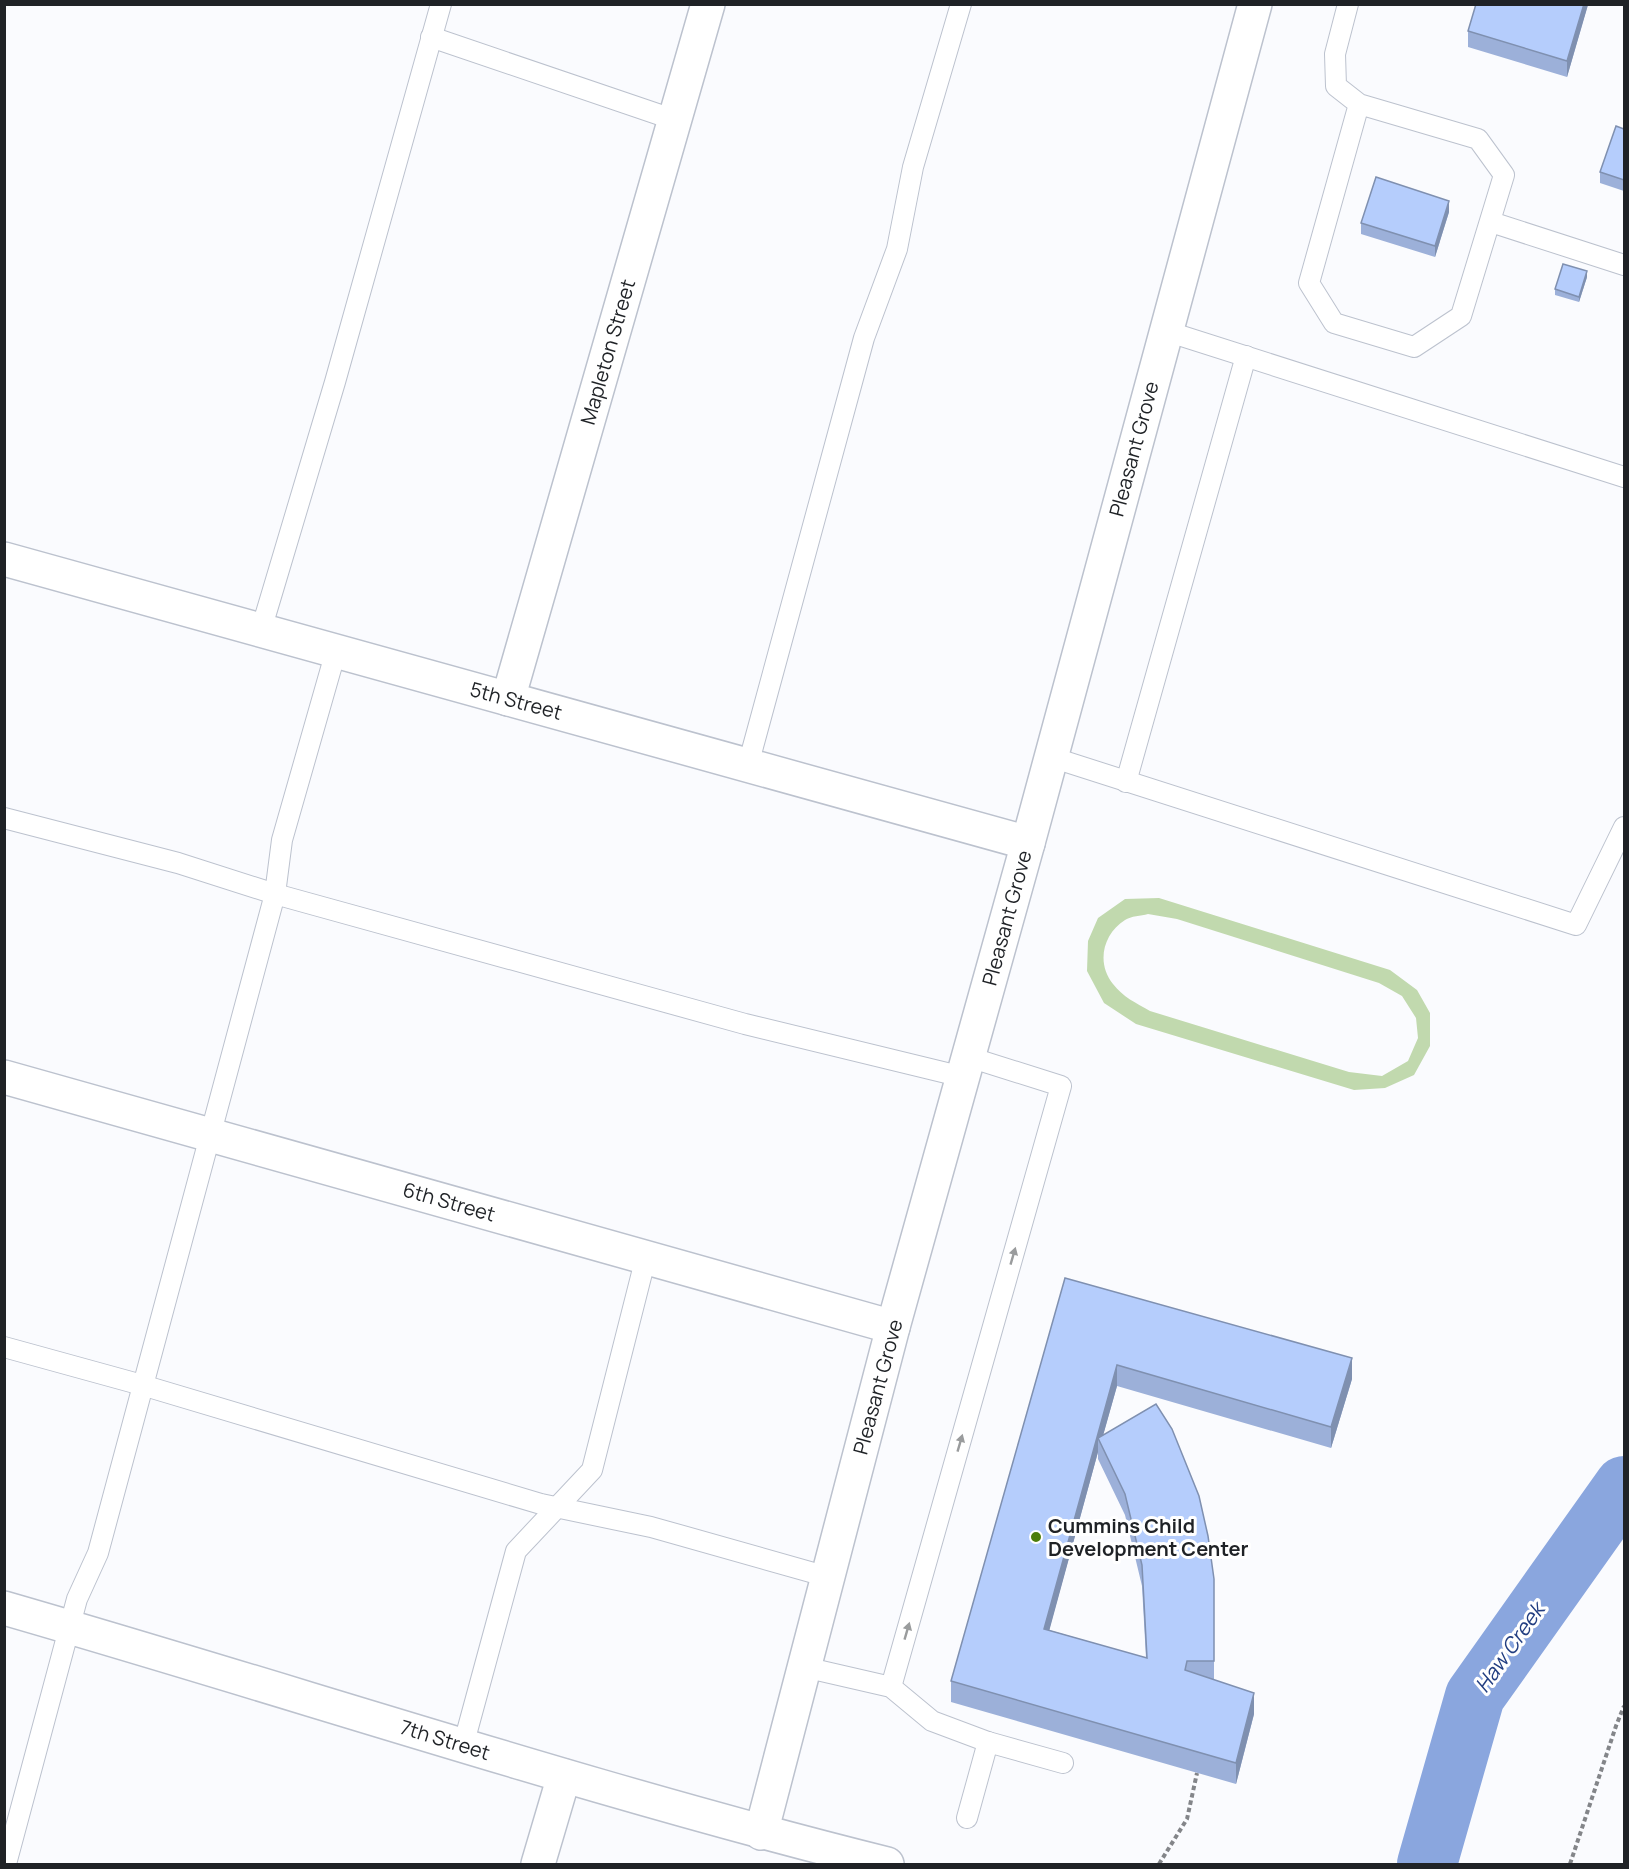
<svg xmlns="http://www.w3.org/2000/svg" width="1629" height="1869" viewBox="0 0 1629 1869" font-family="Manrope,sans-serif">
	<rect width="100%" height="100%" fill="#fafbfe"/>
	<path fill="#c1d9ae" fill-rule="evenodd" d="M1159 898 1390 970 1417 990 1430 1013V1046L1414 1075 1385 1088 1354 1090 1136 1024 1104 1003 1087 971 1088 941 1098 918 1125 899ZM1148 914 1177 919 1379 983 1402 996 1416 1018 1418 1038 1408 1061 1382 1076 1349 1072 1150 1011C1136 1003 1123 997 1113 984 1096 963 1103 934 1125 920 1131 916 1141 916 1148 914Z"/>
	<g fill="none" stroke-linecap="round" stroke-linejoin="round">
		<path stroke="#8aa6de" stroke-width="60" d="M1427 1864 1475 1696 1624 1486"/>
		<defs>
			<g id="lane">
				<path d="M1348 4 1335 54 1336 86 1359 104 1478 139 1504 175 1461 316 1414 347 1334 323 1309 283 1359 104"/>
				<path d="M431 37 675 120"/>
				<path d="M1491 222 1624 265"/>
				<path d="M1166 331 1624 477"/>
				<path d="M261 630 335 382 441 4"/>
				<path d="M1051 757 1576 925 1624 827"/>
				<path d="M748 765 864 338 897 249 913 167 961 4"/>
				<path d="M1126 782 1246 356"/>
				<path d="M4 818 178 863 275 894 745 1024 963 1077"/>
				<path d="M4 1347 142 1385 541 1504 651 1527 828 1577"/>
				<path d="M804 1667 891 1687 932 1721 988 1742 1063 1763"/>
				<path d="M891 1687 1061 1086 969 1057"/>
				<path d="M463 1746 516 1551 592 1470 646 1257"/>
				<path d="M967 1818 988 1742"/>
				<path d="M6 1864 77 1599 98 1553 275 894 282 840 336 651"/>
			</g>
			<g id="street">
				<path d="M4 559 1028 843"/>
				<path d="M508 699 708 4"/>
				<path d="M4 1077 893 1327"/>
				<path d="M4 1608C299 1693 590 1790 887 1864"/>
				<path d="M761 1833 893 1327 1028 843 1255 4"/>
				<path d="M538 1864 564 1776"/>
			</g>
		</defs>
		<use href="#lane" stroke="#bcc2ce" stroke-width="22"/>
		<use href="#street" stroke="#bcc2ce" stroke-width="36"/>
		<g stroke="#838589" stroke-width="4" stroke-dasharray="4.5 3" stroke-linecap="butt">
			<path d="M1159 1864 1187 1819 1197 1773"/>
			<path d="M1570 1864 1616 1726 1624 1706"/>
		</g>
		<use href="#lane" stroke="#fff" stroke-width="20"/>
		<use href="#street" stroke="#fff" stroke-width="33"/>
	</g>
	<g fill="#9cb0d9" fill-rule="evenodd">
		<path d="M1588 4 1567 77 1468 47V31Z"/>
		<path d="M1624 129V191L1600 183V172Z"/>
		<path d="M1449 212 1435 257 1361 234V223Z"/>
		<path d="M1587 277 1579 302 1555 295V289Z"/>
		<path d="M1065 1278 1352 1379 1331 1448 1117 1386 1103 1435 1214 1579V1680L1254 1714 1236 1784 951 1702V1681ZM1098 1452V1459L1125 1515 1142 1586 1146 1658 1049 1630Z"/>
	</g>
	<g fill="#7f90b0">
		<path d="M1584 4H1588V5L1567 77V61Z"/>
		<path d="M1449 201V212L1435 257V246Z"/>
		<path d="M1587 271V277L1579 302V297Z"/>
		<path d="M1352 1358V1379L1331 1448V1427Z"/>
		<path d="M1117 1365V1386L1101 1443 1098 1438V1452L1044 1650V1629Z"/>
		<path d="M1254 1693V1714L1236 1784V1763Z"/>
	</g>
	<g fill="#b5cdfc" stroke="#7f90b0" stroke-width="1.5">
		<path d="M1476 4H1584L1567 61 1468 31Z"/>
		<path d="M1616 126 1624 129V180L1600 172Z"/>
		<path d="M1376 177 1449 201 1435 246 1361 223Z"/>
		<path d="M1563 264 1587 271 1579 297 1555 289Z"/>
		<path d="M1065 1278 1352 1358 1331 1427 1117 1365 1044 1629 1147 1658 1142 1565 1125 1494 1098 1438 1156 1404 1172 1429 1199 1496 1208 1536 1214 1579V1661H1187L1185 1670 1254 1693 1236 1763 951 1681Z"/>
	</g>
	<defs><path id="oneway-solid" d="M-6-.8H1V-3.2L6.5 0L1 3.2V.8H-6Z" transform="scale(1.5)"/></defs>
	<g fill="#9a9c9d">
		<use href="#oneway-solid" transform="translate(1013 1256) rotate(-74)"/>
		<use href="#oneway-solid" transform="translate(960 1443) rotate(-74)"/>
		<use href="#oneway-solid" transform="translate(907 1631) rotate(-74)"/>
	</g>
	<circle fill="#4c7d0a" stroke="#fff" stroke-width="2" cx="1036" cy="1537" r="6"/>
	<g text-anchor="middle" stroke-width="6" stroke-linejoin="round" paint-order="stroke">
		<g font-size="20" fill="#1f2226" stroke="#fff">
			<text transform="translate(608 352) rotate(-74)" y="7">Mapleton Street</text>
			<text transform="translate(1134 449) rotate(-75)" y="7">Pleasant Grove</text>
			<text transform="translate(516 701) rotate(15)" y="7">5th Street</text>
			<text transform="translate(1007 918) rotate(-75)" y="7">Pleasant Grove</text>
			<text transform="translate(449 1202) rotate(16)" y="7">6th Street</text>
			<text transform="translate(878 1387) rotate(-75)" y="7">Pleasant Grove</text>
			<text transform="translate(445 1740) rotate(17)" y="7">7th Street</text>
		</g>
		<g font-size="20" font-weight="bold" fill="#1f2226" stroke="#fff" text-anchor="start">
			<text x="1048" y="1533">Cummins Child<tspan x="1048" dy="23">Development Center</tspan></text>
		</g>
		<g font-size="21" font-style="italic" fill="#223e81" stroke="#fff">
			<text transform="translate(1510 1648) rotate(-55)" y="7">Haw Creek</text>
		</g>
	</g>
	<rect width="1629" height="1869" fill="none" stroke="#1f2226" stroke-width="12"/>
</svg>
